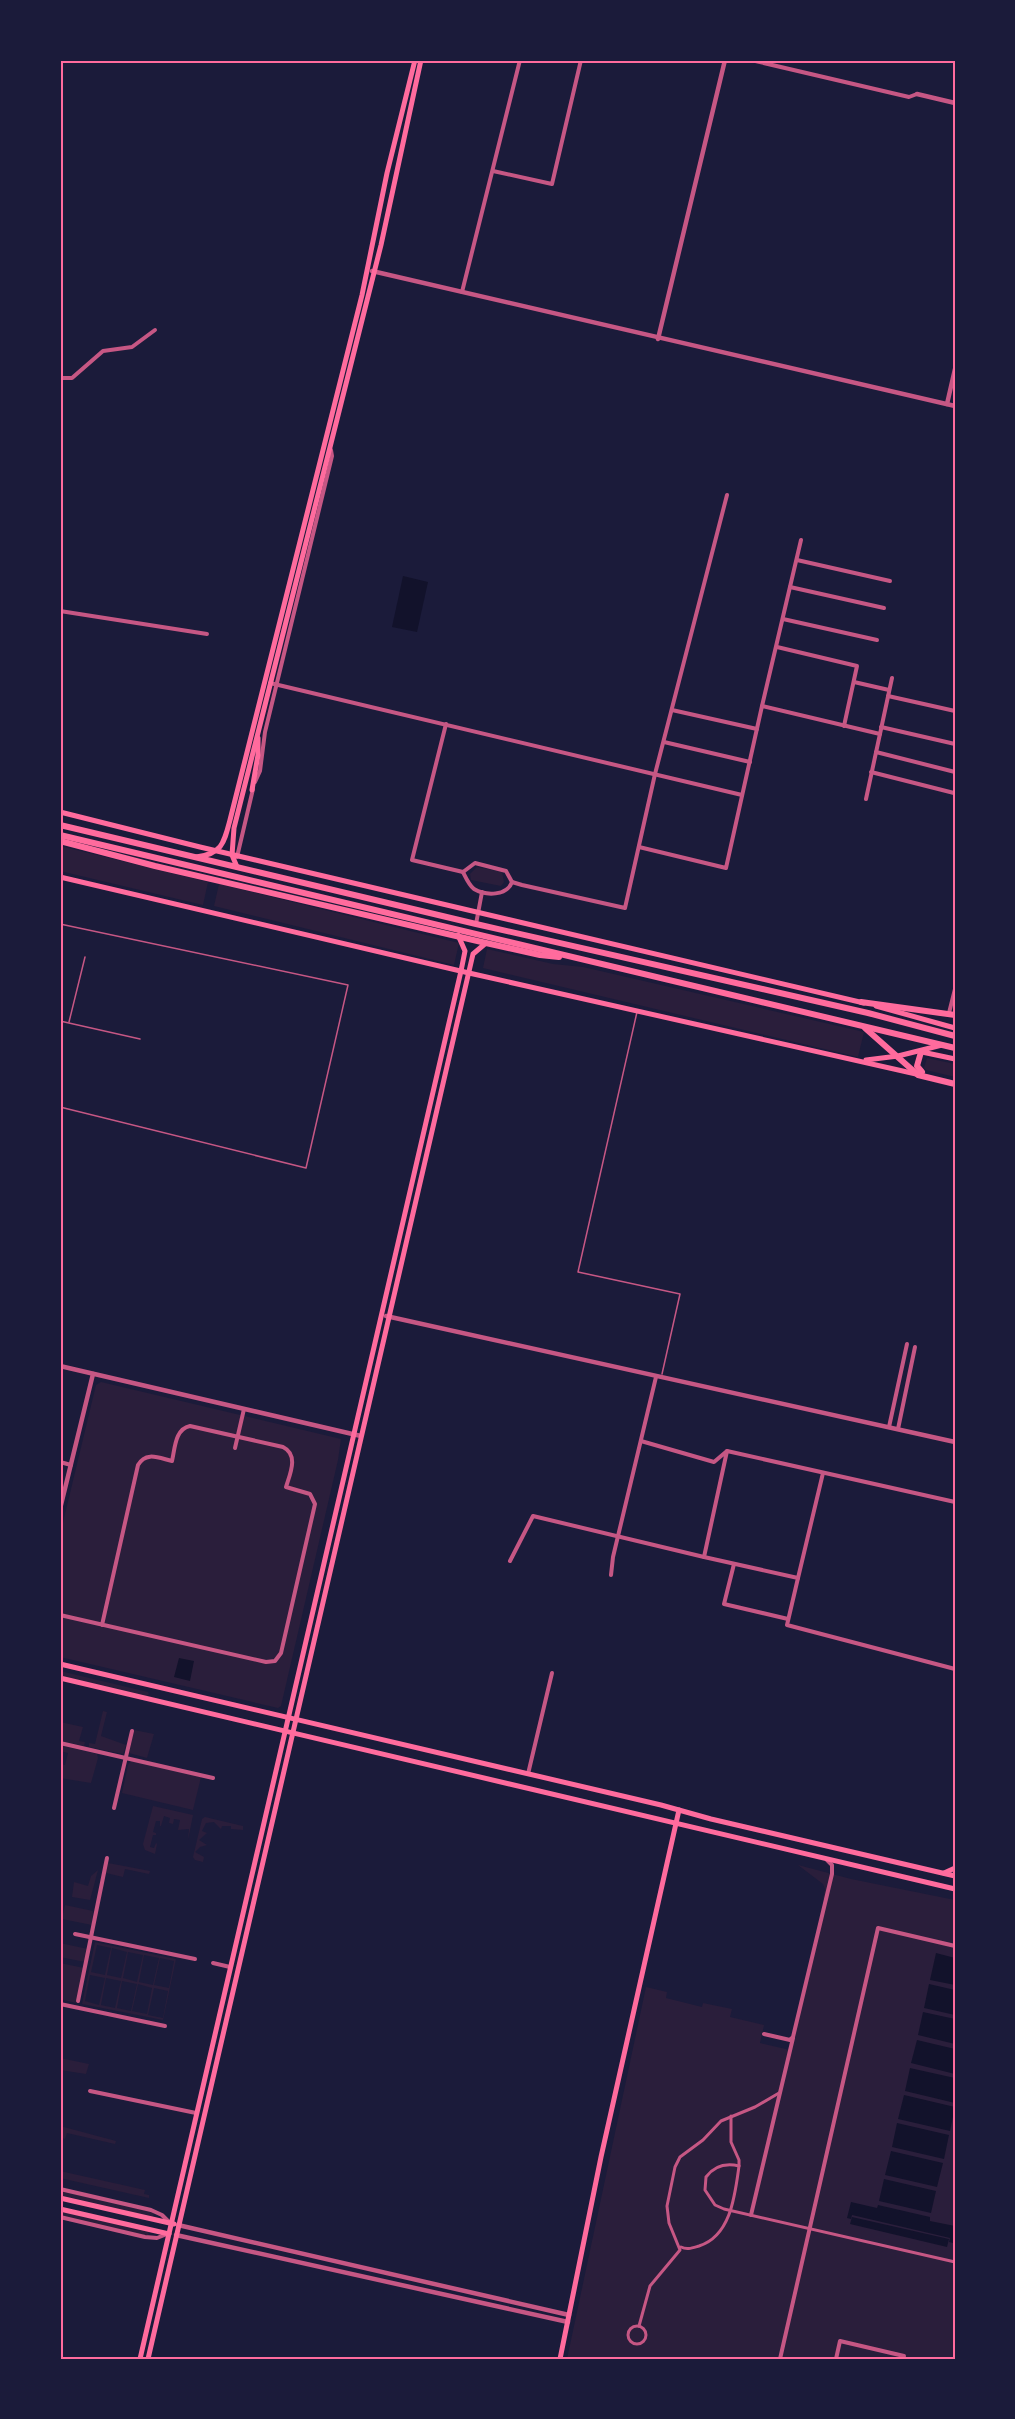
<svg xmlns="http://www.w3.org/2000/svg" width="1015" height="2419" font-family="'Zilla Slab',serif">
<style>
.green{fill:#2a1e3b;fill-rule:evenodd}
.water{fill:#12122b}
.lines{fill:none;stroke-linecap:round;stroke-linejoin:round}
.service{stroke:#c65784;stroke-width:1.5}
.pedestrian{stroke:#c65784;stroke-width:3}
.minor{stroke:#c65784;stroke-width:4}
.tertiary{stroke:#c65784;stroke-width:4.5}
.secondary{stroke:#ff6b9d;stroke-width:5}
.primary{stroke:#ff6b9d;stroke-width:5}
.trunk{stroke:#ff6b9d;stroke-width:6}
.neatline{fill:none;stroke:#ff6b9d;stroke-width:2}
</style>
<rect width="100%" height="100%" fill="#1b1b3a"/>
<g class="green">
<path d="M60 846 208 882 203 905 60 871Z"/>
<path d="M477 867 502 872 504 882 501 886 471 880 470 874Z"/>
<path d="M219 884 459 943 454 965 214 906Z"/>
<path d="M487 949 553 964 583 967 864 1032 858 1057 483 968Z"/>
<path d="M927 1058 955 1064V1077L926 1070 924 1068Z"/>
<path d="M101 1382 341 1439 338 1460 281 1706 278 1708 60 1657V1535L96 1385Z"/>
<path d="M60 1671 148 1692 149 1694 147 1696 60 1676Z"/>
<path d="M103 1711 107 1712 101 1736 126 1745 123 1754 89 1747V1743L95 1744Z"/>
<path d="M60 1722 83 1727 79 1741 85 1742 84 1746 60 1741Z"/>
<path d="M134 1730 154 1734 147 1758 129 1753Z"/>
<path d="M60 1745 97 1754 98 1758 91 1783 60 1778 61 1764 65 1765 68 1753 60 1751Z"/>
<path d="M131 1761 201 1777 193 1810 122 1793 128 1765Z"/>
<path d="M153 1806 193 1815 188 1840 189 1829 178 1830 180 1820 174 1819 173 1824 169 1823 170 1818 164 1816 161 1826H160V1821H156L153 1832 156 1833V1835H153L150 1847 154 1848 156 1843 157 1844 155 1854 145 1850 143 1844Z"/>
<path d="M205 1817 243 1826V1830L231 1829V1826H222L221 1829 214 1822 206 1823 202 1831 207 1833 199 1840 207 1845 200 1847 195 1852 204 1857 203 1862 195 1860 193 1857 202 1819Z"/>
<path d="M108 1863 150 1871 149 1874 125 1869 123 1877 106 1873Z"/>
<path d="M798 1865 851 1879 955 1900V2359H567L646 1987 667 1992 666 1998 702 2007 703 2003 732 2009 730 2017 764 2025 760 2043 790 2050 826 1900 823 1899 825 1889 823 1884Z"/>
<path d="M98 1870 90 1900 72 1897 74 1882 88 1886 91 1876Z"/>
<path d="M65 1905 93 1911 92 1925 62 1919Z"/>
<path d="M95 1942 176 1959 163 2020 82 2004ZM97 1945 111 1948 105 1975 91 1972ZM112 1948 127 1952 121 1978 107 1975ZM128 1952 143 1955 137 1982 123 1978ZM144 1955 159 1958 153 1985 139 1982ZM160 1958 174 1961 169 1988 154 1985ZM90 1975 105 1978 99 2005 85 2001ZM106 1978 121 1981 115 2008 101 2005ZM122 1981 137 1984 131 2011 117 2008ZM138 1984 152 1988 147 2014 132 2011ZM154 1988 168 1991 163 2018 148 2015Z"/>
<path d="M60 1943 88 1949 85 1962 60 1957Z"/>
<path d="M60 1963 84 1968 76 2003 60 1999Z"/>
<path d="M60 2058 89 2064 86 2074 60 2070Z"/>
<path d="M60 2126 116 2141 115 2144 67 2133 65 2139 60 2137Z"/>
<path d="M60 2171 145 2190 144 2194 149 2195V2198L60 2178Z"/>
<path d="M60 2191 154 2212 153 2217 60 2195Z"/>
<path d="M60 2211 149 2232 148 2236 60 2216Z"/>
</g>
<g class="water">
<path d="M403 576 428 582 417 632 392 627Z"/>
<path d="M179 1658 194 1661 190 1681 174 1677Z"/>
<path d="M936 1953 955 1958V1985L930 1980Z"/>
<path d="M929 1984 955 1990V2015L924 2008Z"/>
<path d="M923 2012 955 2019V2044L918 2035Z"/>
<path d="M917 2040 955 2049V2074L911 2063Z"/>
<path d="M910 2068 955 2078V2103L905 2091Z"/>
<path d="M904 2095 955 2107 950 2131 898 2119Z"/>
<path d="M897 2123 949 2135 944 2159 892 2147Z"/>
<path d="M891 2151 943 2163 937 2187 885 2175Z"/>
<path d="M884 2179 936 2191 931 2213 879 2201Z"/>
<path d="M851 2202 877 2208 878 2205 930 2217V2221L955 2226 953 2243 949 2242 950 2238 852 2215 851 2219 847 2218Z"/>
<path d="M852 2217 949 2239 947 2247 850 2224Z"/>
</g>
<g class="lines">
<g class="service">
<path d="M60 924 348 985 306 1168 60 1107"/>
<path d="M637 1012 578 1272 680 1294 662 1374"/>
<path d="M60 1021 140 1039"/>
<path d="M69 1022 85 957"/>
</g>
<g class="pedestrian">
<path d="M739 2166C726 2163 715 2165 706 2177L705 2190 715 2205 724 2209 955 2262"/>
<path d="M681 2247C687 2250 692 2248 699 2246 731 2236 735 2195 739 2166V2160L731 2142V2116"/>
<path d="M639 2326 650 2286 680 2250 669 2223 667 2206 675 2167 680 2157 703 2140 721 2121 755 2107 779 2093"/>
<circle cx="637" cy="2335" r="9"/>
</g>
<g class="minor">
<path d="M751 60 909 97 917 94"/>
<path d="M493 171 552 184 581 60"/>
<path d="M462 292 520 60"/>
<path d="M60 378H72L103 351 132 347 155 330"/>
<path d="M797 560 890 581"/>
<path d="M790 587 884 608"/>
<path d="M60 611 207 634"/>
<path d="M783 619 877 640"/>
<path d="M777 647 857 666 844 726"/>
<path d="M854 682 889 690"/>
<path d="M270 683 742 795"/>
<path d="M888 696 955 711"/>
<path d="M762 706 801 540"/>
<path d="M672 710 757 729"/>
<path d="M446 724 412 860 463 872 475 863 506 871 512 882 522 885 625 908 655 774 727 495"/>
<path d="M881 727 955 744"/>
<path d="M664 742 750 762"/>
<path d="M876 752 955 772"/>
<path d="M871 772 954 793"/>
<path d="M255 782 260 771 265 732 332 456 331 450"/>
<path d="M866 799 892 678"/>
<path d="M639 847 726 868 762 706 880 734"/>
<path d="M237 857 253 789"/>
<path d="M463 872C466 878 469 885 474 889 486 896 507 896 512 882"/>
<path d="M476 924 482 892"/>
<path d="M949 1013 955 989"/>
<path d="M889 1427 907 1344"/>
<path d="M898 1429 915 1347"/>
<path d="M641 1441 714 1462 727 1451 704 1557 798 1578 787 1625 955 1669"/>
<path d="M235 1448 244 1409"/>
<path d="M727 1451 955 1502"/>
<path d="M60 1462 71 1465"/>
<path d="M510 1561 533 1516 704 1557"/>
<path d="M734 1564 724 1604 788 1619"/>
<path d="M611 1575 613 1557 656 1377"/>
<path d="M798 1578 823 1473"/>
<path d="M60 1615 266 1662 275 1661 281 1653 315 1504 310 1494 286 1487C290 1474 299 1455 283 1447L190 1426C175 1429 175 1448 172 1461 159 1458 146 1451 138 1465L102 1625"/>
<path d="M60 1743 213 1778"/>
<path d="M528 1774 552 1673"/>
<path d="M114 1808 132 1731"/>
<path d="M75 1934 195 1959"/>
<path d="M213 1963 230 1967"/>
<path d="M78 2001 107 1858"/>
<path d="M60 2004 165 2026"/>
<path d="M764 2034 790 2040 793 2037 832 1874V1865L827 1860"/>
<path d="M90 2091 196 2113"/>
<path d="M60 2189 151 2210 162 2215 170 2223"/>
<path d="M751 2215 793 2038"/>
<path d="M60 2217 145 2237 157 2238 167 2234"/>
<path d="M780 2359 878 1928 955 1946"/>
<path d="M836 2359 840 2341 904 2356 903 2359"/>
</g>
<g class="tertiary">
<path d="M917 94 955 103"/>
<path d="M372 271 955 406"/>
<path d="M658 339 725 60"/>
<path d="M947 404 955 369"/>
<path d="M386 1316 955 1442"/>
<path d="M60 1366 361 1436"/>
<path d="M60 1509 93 1374"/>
<path d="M178 2225 569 2315"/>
<path d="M176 2235 568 2322"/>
</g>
<g class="secondary">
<path d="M252 790 258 755V738"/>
<path d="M60 812 200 847 864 1003"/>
<path d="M196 857C222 854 224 843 230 820L362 295 387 173 415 60"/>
<path d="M237 867 232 855 234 828 381 245 421 60"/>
<path d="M60 877 469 973 916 1074"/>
<path d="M876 1006 955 1028"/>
<path d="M922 1052 955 1059"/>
<path d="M866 1060 898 1056 942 1045"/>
<path d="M944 1873 955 1868"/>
<path d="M60 2198 174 2224"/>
<path d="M60 2209 169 2234"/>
<path d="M140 2359 461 971 465 951 458 935"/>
<path d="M148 2359 473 954 486 943"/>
<path d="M560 2359 601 2157 679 1810"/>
</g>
<g class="primary">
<path d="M60 1664 661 1805 711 1819 955 1876"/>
<path d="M60 1678 955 1889"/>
</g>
<g class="trunk">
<path d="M60 825 476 924 868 1013 955 1036"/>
<path d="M60 835 955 1048"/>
<path d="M60 841 155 866 486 943 540 955 559 957"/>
<path d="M861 1002 955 1015"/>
<path d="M865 1028 918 1075 955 1084"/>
<path d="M921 1052 917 1066 922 1072"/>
</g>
</g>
<rect width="1015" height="2419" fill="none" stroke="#1b1b3a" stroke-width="123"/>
<rect x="62" y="62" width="892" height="2296" class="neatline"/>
</svg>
